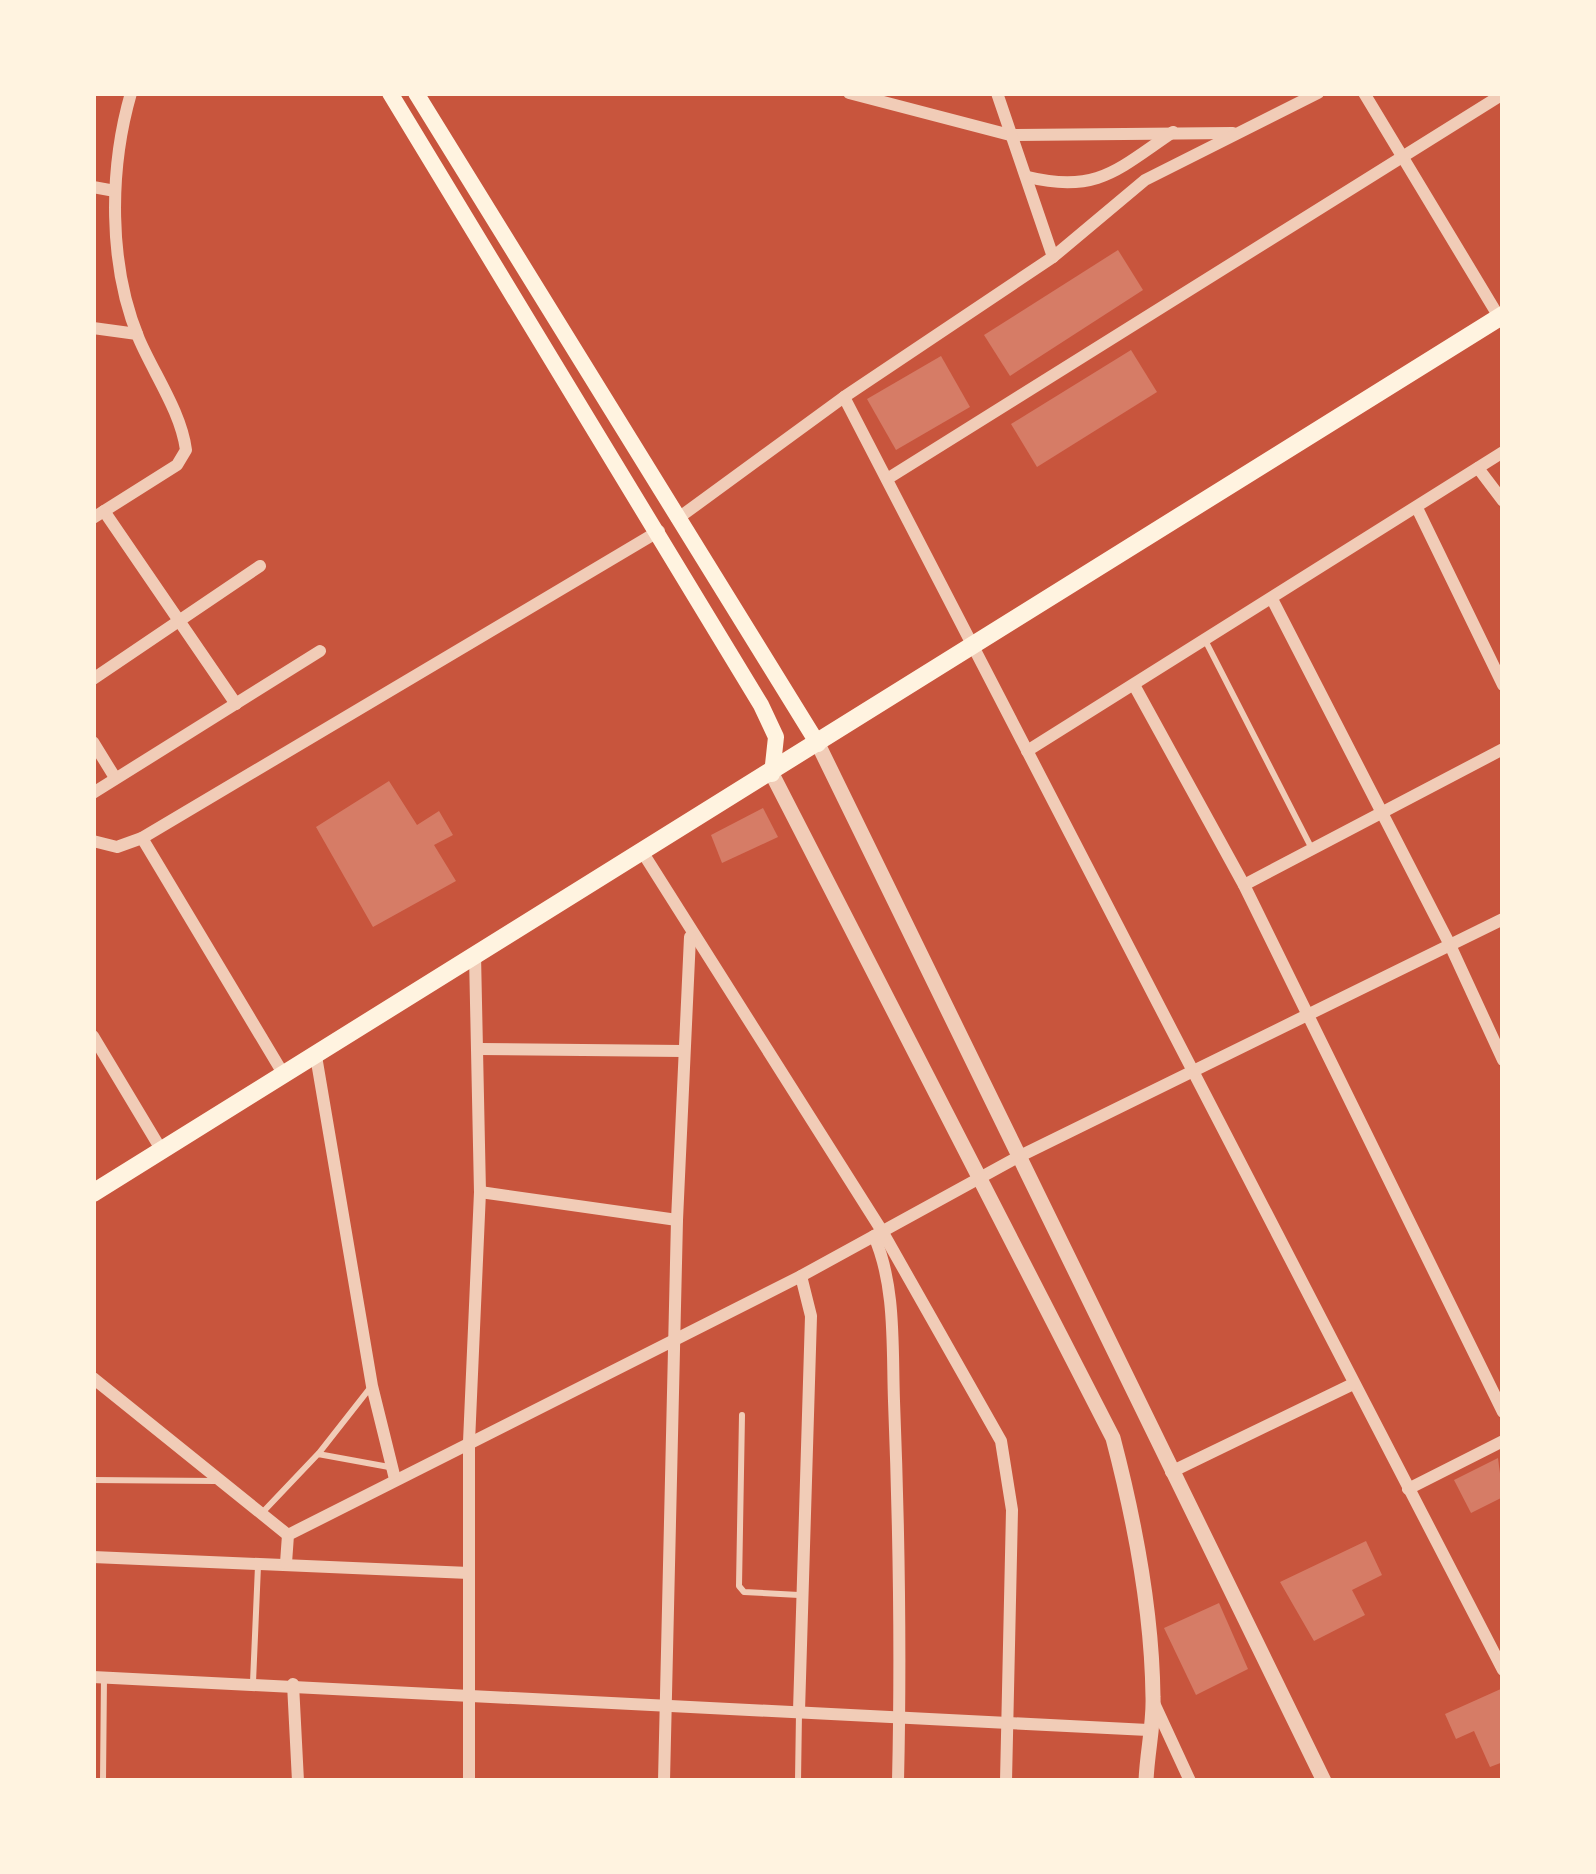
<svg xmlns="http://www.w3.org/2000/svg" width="1596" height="1874" font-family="Rubik,sans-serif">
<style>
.building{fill:#d67c66}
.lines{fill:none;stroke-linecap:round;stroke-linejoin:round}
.service{stroke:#f1ccb7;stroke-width:6}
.minor{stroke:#f1ccb7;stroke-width:12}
.tertiary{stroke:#f1ccb7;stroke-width:15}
.secondary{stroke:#fff3e0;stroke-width:16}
.primary{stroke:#fff3e0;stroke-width:18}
</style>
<rect width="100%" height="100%" fill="#c8553d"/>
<g class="building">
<path d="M1118 250 1143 290 1010 376 984 335Z"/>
<path d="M1131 350 1157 392 1037 467 1011 424Z"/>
<path d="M941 356 970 407 896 450 867 399Z"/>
<path d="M389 781 417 825 439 811 453 835 434 845 456 881 373 927 316 827Z"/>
<path d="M763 808 778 837 722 863 711 835Z"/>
<path d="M1498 1458 1503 1497 1471 1513 1454 1480Z"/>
<path d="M1366 1541 1382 1575 1352 1590 1365 1615 1314 1641 1280 1582Z"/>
<path d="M1219 1603 1248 1669 1196 1695 1164 1628Z"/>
<path d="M1503 1688V1762L1490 1767 1474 1731 1456 1739 1445 1714Z"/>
</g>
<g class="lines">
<g class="service">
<path d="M1205 640 1312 849"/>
<path d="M742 1415 739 1586 744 1592 799 1595"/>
<path d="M319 1453 370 1388"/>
<path d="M93 1480 215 1481"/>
<path d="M261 1514 318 1454 389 1467"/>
<path d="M253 1682 258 1566"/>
<path d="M103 1781 104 1677"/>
<path d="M798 1781 799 1713"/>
</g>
<g class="minor">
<path d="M849 93 1010 135 1233 133"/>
<path d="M997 93 1053 257"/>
<path d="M1364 93 1502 322"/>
<path d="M1028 177C1097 194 1118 169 1173 132"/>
<path d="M93 187 115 191"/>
<path d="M93 328 137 334"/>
<path d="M844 397 1503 1670"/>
<path d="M1478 468 1503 501"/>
<path d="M887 479 1503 94"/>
<path d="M1417 508 1503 685"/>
<path d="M104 511 236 704"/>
<path d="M93 518 177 465 186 450C181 412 154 374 139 339 108 265 109 169 131 93"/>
<path d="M677 519 844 397 1053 257 1145 180 1318 93"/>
<path d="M1272 599 1450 945 1503 1060"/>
<path d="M93 679 260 566"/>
<path d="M1134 685 1244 885 1503 1412"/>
<path d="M93 742 114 776"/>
<path d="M1027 751 1503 452"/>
<path d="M93 793 320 651"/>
<path d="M142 838 284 1075"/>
<path d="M93 841 117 847 142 838 659 531"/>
<path d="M643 853 882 1231 1001 1441 1012 1510 1006 1781"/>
<path d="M1244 885 1503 749"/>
<path d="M93 1036 162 1151"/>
<path d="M480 1049 683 1051"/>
<path d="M316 1056 372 1386 395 1479"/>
<path d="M480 1192 677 1220"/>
<path d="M874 1236C896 1286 892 1347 894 1401 899 1528 901 1654 898 1781"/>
<path d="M93 1378 288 1535"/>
<path d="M1171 1472 1351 1385"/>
<path d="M1408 1489 1503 1441"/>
<path d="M93 1557 469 1573"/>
<path d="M286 1563 288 1535 801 1276 1018 1157 1503 919"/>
<path d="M93 1677 1148 1730"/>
<path d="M293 1684 298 1781"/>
<path d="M1154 1703 1190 1781"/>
<path d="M799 1711 811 1316 801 1276"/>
<path d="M469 1781V1442L480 1192 475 955"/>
<path d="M664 1781 677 1220 690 937"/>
</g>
<g class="tertiary">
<path d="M818 744 1324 1781"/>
<path d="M772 774 1113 1438C1135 1522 1152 1610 1153 1697 1154 1724 1147 1753 1146 1781"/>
</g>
<g class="secondary">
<path d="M390 93 761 705 776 737 772 774"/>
<path d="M416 93 818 744"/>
</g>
<path class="primary" d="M93 1193 1503 315"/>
</g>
<rect width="1596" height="1874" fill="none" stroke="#fff3e0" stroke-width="192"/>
</svg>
